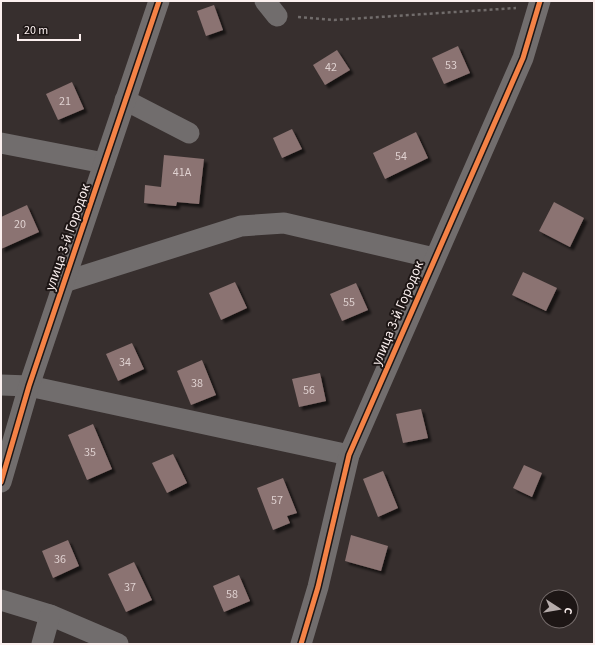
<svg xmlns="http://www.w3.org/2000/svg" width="595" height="645" font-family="'Source Sans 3',sans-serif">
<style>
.building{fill:#8b7372;filter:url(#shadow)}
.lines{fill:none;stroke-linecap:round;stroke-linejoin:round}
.path{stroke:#716c6b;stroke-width:2.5;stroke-dasharray:3 3;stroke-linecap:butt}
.minor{stroke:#716d6d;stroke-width:21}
.cycleway-casing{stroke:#1d1615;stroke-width:8}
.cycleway{stroke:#f48246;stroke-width:5}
.labels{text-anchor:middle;stroke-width:4;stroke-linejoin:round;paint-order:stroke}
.number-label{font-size:12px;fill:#dfd1d0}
.street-label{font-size:14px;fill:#fbf0ef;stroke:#1d1615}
</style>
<defs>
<filter id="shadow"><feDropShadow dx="3.5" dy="3.5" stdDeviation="1" flood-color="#0009"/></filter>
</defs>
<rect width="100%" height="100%" fill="#372f2e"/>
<g class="building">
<path d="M214 5 223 30 206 36 197 11Z"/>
<path d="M458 46 470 73 444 84 432 58Z"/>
<path d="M337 50 350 70 325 85 313 65Z"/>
<path d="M72 82 84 109 58 120 46 94Z"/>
<path d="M292 129 302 149 282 158 273 138Z"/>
<path d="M416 132 428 158 385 179 373 153Z"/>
<path d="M164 155 204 159 199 204 177 202 176 206 144 203 145 185 161 187Z"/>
<path d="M554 202 584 218 570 247 539 231Z"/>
<path d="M27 205 39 232 1 249V217Z"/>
<path d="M523 272 557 288 546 311 512 295Z"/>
<path d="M235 282 247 308 221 320 209 293Z"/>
<path d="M356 283 368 310 342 321 330 294Z"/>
<path d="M132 343 144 369 118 381 106 354Z"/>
<path d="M202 360 216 395 191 405 177 371Z"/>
<path d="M320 373 326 401 299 407 292 379Z"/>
<path d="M421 409 428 438 403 443 396 414Z"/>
<path d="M93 424 112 469 87 480 68 435Z"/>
<path d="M173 454 187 483 167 493 152 463Z"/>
<path d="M524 465 542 473 532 497 513 488Z"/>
<path d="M383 471 398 508 378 517 363 479Z"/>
<path d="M283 478 297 513 287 516 290 523 273 530 257 488Z"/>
<path d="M351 535 388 546 381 571 345 561Z"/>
<path d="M68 540 79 566 53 578 42 551Z"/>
<path d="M134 562 152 600 126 612 108 574Z"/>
<path d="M239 575 250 601 224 612 213 586Z"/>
</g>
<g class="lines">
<path class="path" d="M298 17 334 20 516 8"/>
<g class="minor">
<path d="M265 1 277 16"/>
<path d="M125 100 189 133"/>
<path d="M1 143 104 163"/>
<path d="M64 282 241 226 284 223 434 258"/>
<path d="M1 385 29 386 349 455"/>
<path d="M1 482 29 386 159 1"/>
<path d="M1 600 50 615 118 644"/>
<path d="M42 644 50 615"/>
<path d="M301 644 318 587 349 455 523 58 540 1"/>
</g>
<defs>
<g id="cycleway">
<path d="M1 482 29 386 159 1"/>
<path d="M301 644 318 587 349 455 523 58 540 1"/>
</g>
</defs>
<use href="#cycleway" class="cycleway-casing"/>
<use href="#cycleway" class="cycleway"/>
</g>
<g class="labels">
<g class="number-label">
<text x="451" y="69">53</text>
<text x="331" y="71">42</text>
<text x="65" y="105">21</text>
<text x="401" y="160">54</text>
<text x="182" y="176">41А</text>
<text x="20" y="228">20</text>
<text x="349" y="306">55</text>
<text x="125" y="366">34</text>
<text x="197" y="387">38</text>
<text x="309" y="394">56</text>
<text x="90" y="456">35</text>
<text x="277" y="504">57</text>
<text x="60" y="563">36</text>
<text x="130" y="591">37</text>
<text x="232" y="598">58</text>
</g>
<g class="street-label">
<text transform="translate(67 237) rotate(-71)" y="5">улица 3-й Городок</text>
<text transform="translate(397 313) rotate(-67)" y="5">улица 3-й Городок</text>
</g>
</g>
<rect width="595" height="645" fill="none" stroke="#fbf0ef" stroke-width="4"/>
<g transform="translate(559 609) rotate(102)"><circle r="19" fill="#1d1615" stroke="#766d6c"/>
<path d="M0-3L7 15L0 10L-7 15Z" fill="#b6acab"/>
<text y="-6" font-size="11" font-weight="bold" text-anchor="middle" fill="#fbf0ef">С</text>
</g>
<path d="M18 34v6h62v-6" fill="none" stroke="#fbf0ef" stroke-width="2"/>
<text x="24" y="34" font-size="12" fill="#fbf0ef" stroke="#1d1615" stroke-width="3" paint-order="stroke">20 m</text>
</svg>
